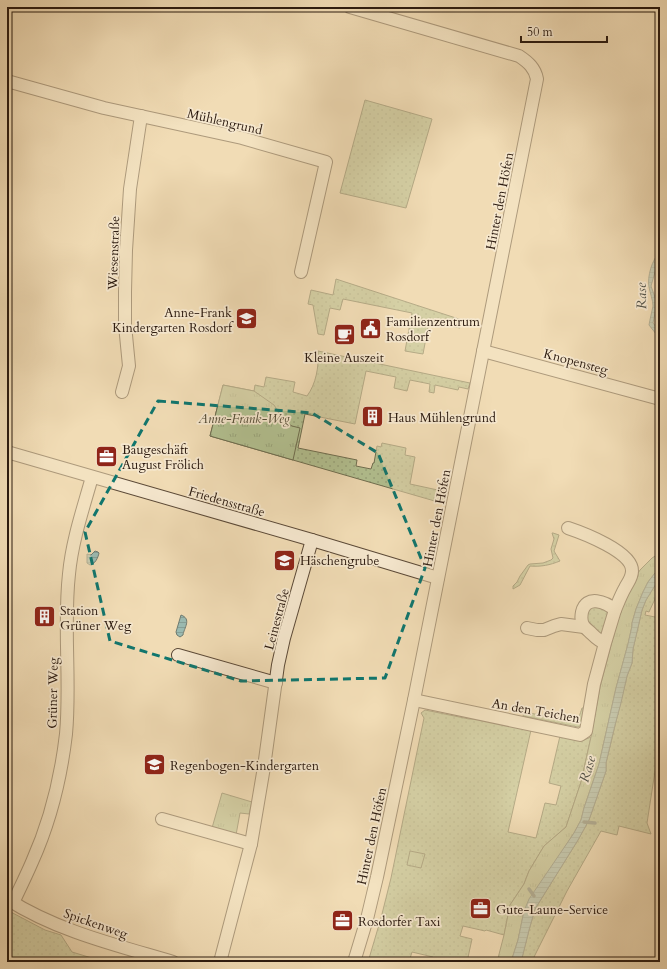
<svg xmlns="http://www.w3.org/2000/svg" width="667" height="969" font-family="Cardo,serif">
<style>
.grass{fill:url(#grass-dots);stroke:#6f6e50}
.park{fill:url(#park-tufts);stroke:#6f6e50}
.water{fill:url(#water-rules);stroke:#6e7b71}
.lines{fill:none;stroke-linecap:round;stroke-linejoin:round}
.stream{stroke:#6e7b71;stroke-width:3.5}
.minor-casing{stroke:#5c4a38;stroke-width:14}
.minor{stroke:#f6e8cf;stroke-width:12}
.marked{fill:none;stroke:#0f766e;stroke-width:3;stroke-dasharray:8 5;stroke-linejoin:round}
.labels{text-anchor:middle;stroke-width:3.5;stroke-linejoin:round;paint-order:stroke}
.street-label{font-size:13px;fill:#2b1a0f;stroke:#f6e8cf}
.poi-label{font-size:13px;fill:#2b1a0f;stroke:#f6e8cf;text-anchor:start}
.park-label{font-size:13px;font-style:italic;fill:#544c36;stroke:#f6e8cf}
.water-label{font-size:14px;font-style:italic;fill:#525248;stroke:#f6e8cf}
</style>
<defs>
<pattern id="grass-dots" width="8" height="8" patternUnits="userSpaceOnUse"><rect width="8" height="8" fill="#b3c292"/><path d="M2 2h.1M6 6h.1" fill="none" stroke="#9aa67d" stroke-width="1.8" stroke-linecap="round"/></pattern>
<pattern id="park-tufts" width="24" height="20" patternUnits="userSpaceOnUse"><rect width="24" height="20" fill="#b3c292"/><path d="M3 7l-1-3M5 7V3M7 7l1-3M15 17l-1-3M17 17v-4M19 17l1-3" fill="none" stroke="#9aa67d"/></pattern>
<pattern id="water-rules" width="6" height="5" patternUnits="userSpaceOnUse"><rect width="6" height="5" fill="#9bbbb2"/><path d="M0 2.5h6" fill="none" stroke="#86a098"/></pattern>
</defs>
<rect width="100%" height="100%" fill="#f1dcb5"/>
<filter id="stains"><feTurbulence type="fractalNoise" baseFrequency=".005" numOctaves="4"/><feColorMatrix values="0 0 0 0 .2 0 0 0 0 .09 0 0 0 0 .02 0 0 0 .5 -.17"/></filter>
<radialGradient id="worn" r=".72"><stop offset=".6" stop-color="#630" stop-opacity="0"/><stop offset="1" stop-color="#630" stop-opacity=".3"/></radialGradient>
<g class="grass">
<path d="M365 100 432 119 406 208 340 193Z"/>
<path d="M336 279 462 320 460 328 429 322 423 354 405 351 412 313 343 299 340 310 330 308 324 335 318 334 313 305 308 304 311 290 333 295Z"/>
<path d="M318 351 470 383 468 389 459 387 458 390 435 385 434 393 429 392 430 384 410 380 407 391 394 388 396 377 366 371 355 424 305 414 298 448 357 460 356 466 371 469 373 463H374L377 446 381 447 382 443 406 448 405 455 415 457 410 484 447 492 445 504 210 436 223 385 254 391 255 385 264 387 266 377 295 382 293 392 307 396C316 384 319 367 318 351Z"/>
<path d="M552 533H553L559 535 554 551 560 561C550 565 541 567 530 566L520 585 513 589V586L517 582 520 576 528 565 530 564 543 563 551 560 553 558 551 549 554 539Z"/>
<path d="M660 578V588L649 612 646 611 645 615 660 618V739L647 823 651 834 619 826 617 835 601 831 567 891 534 957 533 962H521L529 930 535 909 578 840 589 820 606 771V763L627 676 632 663 633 649 642 610 646 600 654 587Z"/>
<path d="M594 605 605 609 608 614 601 636C596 631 581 621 587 612 588 609 592 607 594 605Z"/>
<path d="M582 708H586L582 725 578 727 523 716 524 712 572 721C579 720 580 714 582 708Z"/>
<path d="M425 710 469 719H480L531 730 508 832 536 838 545 803 556 805 561 786 549 783 560 736 584 740 591 737 581 782 566 827 544 846 529 871 524 884 510 905 504 935 486 930 485 931 463 926 460 936 472 939 467 962H436L433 961V957L412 952 409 962H368L381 918 391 878 424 718 421 713Z"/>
<path d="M7 910 45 930 61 935 72 952 105 962H7Z"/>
</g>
<g class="park">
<path d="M223 385 254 391 274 405 285 422 292 426 300 428 293 460 210 436Z"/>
<path d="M660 553V569L655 573 648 582 643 592 636 609 632 623V626L628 644 616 688 599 764 584 808 581 820 574 833 561 853 524 911 518 940 511 962H497L504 935 510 905 524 884 529 871 544 846 566 827 581 782 591 737 600 687 619 615 629 588 640 570 652 558Z"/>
<path d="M222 793 252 802 249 814 240 813 236 835 212 828Z"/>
<path d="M410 851 425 854 421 868 407 865Z"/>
</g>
<g class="water">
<path d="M660 252V259L657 265 651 286 657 303 653 323 660 332V339L649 325C650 319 652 311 653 306 653 300 650 293 649 287 647 277 652 259 660 252Z"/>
<path d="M95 551 98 552 99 553C98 558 95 564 90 565L87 563V554L91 555Z"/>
<path d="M660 569V578L654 587 646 600 642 610 633 649 632 663 627 676 621 703 615 725 606 763V771L589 820 578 840 535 909 529 930 521 962H511L518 940 524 911 529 899 574 833 581 820 584 808 599 764 616 688 628 644 632 626V623L636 609 643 592 648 582 655 573Z"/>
<path d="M181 615C192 619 184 628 183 635L180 637 177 635 176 632Z"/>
</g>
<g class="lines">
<g class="stream">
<path d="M584 822 595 823"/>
<path d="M529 889 534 896"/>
</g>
<defs>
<g id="minor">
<path d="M350 7 519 56C528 62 535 68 537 79L414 700 377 877 367 919 354 962"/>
<path d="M7 81 104 108 242 138 326 162 301 272"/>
<path d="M483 351 660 399"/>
<path d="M122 392 129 366 125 325V292L126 250 128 220 130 189 141 116"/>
<path d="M7 452 312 540 438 578"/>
<path d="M568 528C583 533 633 552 632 571 632 578 628 582 625 588 621 595 618 603 615 610"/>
<path d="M527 628 537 630H544L554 626 561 624 584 627"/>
<path d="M178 655 276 683"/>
<path d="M414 700 580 735 586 731 594 684 605 643 615 610C606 602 586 594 582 612 581 617 581 621 583 625 585 628 589 631 592 634 596 638 599 641 605 643"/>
<path d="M162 819 251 844"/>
<path d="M7 899C57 931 116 945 173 962"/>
<path d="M13 903C19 890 26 876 32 862 50 822 61 777 66 734 71 681 63 627 69 574 72 541 83 509 92 477"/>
<path d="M220 962 251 844 264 767 278 665 284 638 312 540"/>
</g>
</defs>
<use href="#minor" class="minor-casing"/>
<use href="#minor" class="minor"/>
</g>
<path d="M0 0H667V969H0ZM158 401 312 413 378 453 425 568 385 678 241 681 110 641 85 532Z" fill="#f1dcb5" fill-opacity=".55" fill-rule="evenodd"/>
<path class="marked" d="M158 401 312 413 378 453 425 568 385 678 241 681 110 641 85 532Z"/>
<defs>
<symbol id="school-square" viewBox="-11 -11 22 22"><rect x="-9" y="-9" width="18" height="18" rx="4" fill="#8f2418" stroke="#f6e8cf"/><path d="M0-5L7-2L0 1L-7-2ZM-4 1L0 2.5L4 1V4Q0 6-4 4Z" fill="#fff"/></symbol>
<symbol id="civic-square" viewBox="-11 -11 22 22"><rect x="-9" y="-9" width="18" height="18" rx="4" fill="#8f2418" stroke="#f6e8cf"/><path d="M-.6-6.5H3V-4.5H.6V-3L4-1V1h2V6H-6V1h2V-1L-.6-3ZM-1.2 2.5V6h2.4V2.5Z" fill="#fff"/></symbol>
<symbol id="cafe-square" viewBox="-11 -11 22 22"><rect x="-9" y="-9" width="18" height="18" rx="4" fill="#8f2418" stroke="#f6e8cf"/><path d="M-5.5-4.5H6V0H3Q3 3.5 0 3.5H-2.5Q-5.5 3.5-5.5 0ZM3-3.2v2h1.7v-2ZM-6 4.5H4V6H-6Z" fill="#fff"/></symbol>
<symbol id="building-square" viewBox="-11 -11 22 22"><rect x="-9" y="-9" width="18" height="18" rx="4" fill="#8f2418" stroke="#f6e8cf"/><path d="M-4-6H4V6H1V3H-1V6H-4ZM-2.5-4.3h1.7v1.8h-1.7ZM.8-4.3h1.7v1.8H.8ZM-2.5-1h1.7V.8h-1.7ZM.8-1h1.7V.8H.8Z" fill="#fff"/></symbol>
<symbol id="office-square" viewBox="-11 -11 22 22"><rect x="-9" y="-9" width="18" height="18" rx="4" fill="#8f2418" stroke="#f6e8cf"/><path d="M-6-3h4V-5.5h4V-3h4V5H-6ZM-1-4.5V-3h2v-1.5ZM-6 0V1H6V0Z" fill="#fff"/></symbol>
</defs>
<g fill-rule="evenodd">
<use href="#school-square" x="234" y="306" width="25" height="25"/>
<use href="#civic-square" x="358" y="316" width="25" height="25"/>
<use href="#cafe-square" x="332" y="322" width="25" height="25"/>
<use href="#building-square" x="360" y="404" width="25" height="25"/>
<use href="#office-square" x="94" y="444" width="25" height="25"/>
<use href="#school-square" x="272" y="548" width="25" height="25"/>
<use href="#building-square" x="32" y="604" width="25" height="25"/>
<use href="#school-square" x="142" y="752" width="25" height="25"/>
<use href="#office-square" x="468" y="896" width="25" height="25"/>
<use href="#office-square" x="330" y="908" width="25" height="25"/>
</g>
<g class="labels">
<g class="street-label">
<text transform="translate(225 121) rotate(13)" y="5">Mühlengrund</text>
<text transform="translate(499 201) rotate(-79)" y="5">Hinter den Höfen</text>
<text transform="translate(113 253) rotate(-88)" y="5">Wiesenstraße</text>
<text transform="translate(576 361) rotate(15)" y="5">Knopensteg</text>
<text transform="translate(227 501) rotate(16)" y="5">Friedensstraße</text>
<text transform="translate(436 518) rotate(-79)" y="5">Hinter den Höfen</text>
<text transform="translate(276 619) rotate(-75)" y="5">Leinestraße</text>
<text transform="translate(52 693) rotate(-89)" y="5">Grüner Weg</text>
<text transform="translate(536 710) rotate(10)" y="5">An den Teichen</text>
<text transform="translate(371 836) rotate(-78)" y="5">Hinter den Höfen</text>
<text transform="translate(96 923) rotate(19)" y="5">Spickenweg</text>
</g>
<g class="poi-label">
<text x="232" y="317" text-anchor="end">Anne-Frank<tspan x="232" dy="15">Kindergarten Rosdorf</tspan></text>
<text x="386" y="326">Familienzentrum<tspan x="386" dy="15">Rosdorf</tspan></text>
<text x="344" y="362" text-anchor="middle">Kleine Auszeit</text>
<text x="388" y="422">Haus Mühlengrund</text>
<text x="122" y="454">Baugeschäft<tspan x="122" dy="15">August Frölich</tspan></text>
<text x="300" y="565">Häschengrube</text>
<text x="60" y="615">Station<tspan x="60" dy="15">Grüner Weg</tspan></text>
<text x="170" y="770">Regenbogen-Kindergarten</text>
<text x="496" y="914">Gute-Laune-Service</text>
<text x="358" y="926">Rosdorfer Taxi</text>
</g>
<g class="park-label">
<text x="244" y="423">Anne-Frank-Weg</text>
</g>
<g class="water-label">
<text transform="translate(641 296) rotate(-91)" y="5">Rase</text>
<text transform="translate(587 769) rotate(-73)" y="5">Rase</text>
</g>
</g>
<rect width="667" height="969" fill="none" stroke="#f1dcb5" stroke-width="24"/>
<rect x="8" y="8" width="651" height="953" fill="none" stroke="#2b1a0f" stroke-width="2"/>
<rect x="12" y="12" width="643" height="945" fill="none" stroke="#2b1a0f"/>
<path d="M521 36v6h86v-6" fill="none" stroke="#2b1a0f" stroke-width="2"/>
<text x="527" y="36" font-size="12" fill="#2b1a0f" stroke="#f6e8cf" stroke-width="3" paint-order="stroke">50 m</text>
<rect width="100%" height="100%" filter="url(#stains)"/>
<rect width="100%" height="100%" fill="url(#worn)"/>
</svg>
